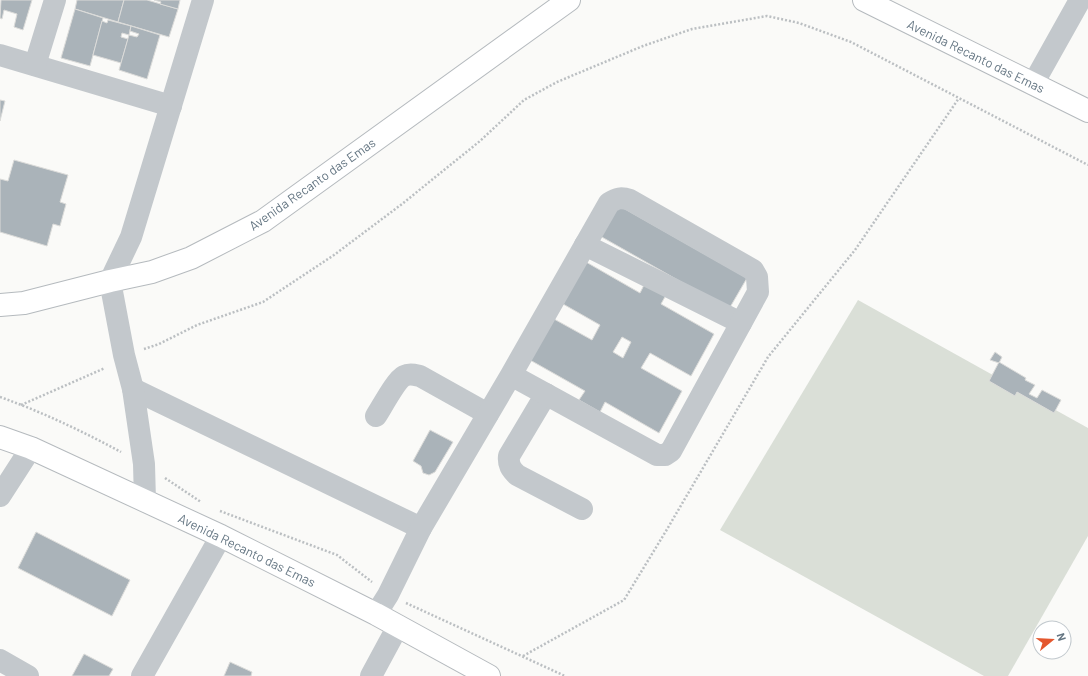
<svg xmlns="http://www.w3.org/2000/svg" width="1088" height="676" font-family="Barlow,sans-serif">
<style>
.green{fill:#dadfd7}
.building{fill:#aab3b9;stroke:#dcdcda;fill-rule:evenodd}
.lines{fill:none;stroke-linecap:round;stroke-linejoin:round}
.major-casing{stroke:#b5babe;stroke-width:24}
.path{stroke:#bbbfc2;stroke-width:2.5;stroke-dasharray:2 2;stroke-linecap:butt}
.minor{stroke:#c3c8cc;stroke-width:22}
.major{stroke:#fff;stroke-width:22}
.labels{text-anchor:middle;stroke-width:4;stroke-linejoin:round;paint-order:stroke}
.street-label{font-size:13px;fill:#657683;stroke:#fff}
</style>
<rect width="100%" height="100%" fill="#fafaf8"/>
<path class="green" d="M858 300 1088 428V536L1008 676H984L720 530Z"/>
<g class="building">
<path d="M1 0H32L23 30 14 27 17 14 4 10 2 19 0 18Z"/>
<path d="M77 0H124L118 22 75 9Z"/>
<path d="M124 0H147L178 9 169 37 118 22Z"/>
<path d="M154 0H180L178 9 160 4 161 2Z"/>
<path d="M75 9 103 18 90 66 61 58Z"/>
<path d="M108 20 131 26 129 35 122 33 121 37 128 39 121 63 93 55 102 21 107 23Z"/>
<path d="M131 26 160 35 147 79 119 70 129 35 137 37 139 34 130 31Z"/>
<path d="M0 100 5 101 0 121Z"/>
<path d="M14 160 68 175 60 202 66 204 60 226 53 224 47 246 0 232V179L8 181Z"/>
<path d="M618 205 747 278 729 309 600 236Z"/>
<path d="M586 262 640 293 645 283 666 295 661 304 714 334 691 376 650 353 641 368 682 391 659 433 605 402 600 412 579 400 585 391 530 360 554 319 592 340 600 325 563 304ZM622 337 631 342 623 358 613 352Z"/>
<path d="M995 352 1002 357 999 363 990 360Z"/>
<path d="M999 362 1026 378 1025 380 1035 385 1029 394 1037 398 1042 390 1061 400 1054 413 1017 392 1015 396 989 381Z"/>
<path d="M430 430 453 442 435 472 429 475 423 473 421 466 413 461Z"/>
<path d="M36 532 130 580 112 616 18 568Z"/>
<path d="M84 654 113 669 109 676H72Z"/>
<path d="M230 662 252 672 251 676H224Z"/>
</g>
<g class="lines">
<defs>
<g id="major">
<path d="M864 0 1088 111"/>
<path d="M0 305 24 303 110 281 152 272 191 258 263 221 569 0"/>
<path d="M0 437 31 448 221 536 376 614 489 676"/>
</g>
</defs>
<use href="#major" class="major-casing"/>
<g class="path">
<path d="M144 349 159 344 197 325 263 302 334 255 402 204 480 141 524 100 557 82 643 46 692 29 767 16 799 23 851 42 1088 165"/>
<path d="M0 397C42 412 82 431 121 452"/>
<path d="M21 405 105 368"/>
<path d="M165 478 201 502"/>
<path d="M220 511 337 555 372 582"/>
<path d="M406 603 565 676"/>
<path d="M523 656 624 600 666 531 768 357 855 250 959 98"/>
</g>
<g class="minor">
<path d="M0 55 171 106"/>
<path d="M35 65 55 0"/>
<path d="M1033 84 1080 0"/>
<path d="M585 245 741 323"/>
<path d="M133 389 421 528"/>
<path d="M546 394 509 456C508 465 511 469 517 475L582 509"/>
<path d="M376 416C382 407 396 380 404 376 410 373 415 375 420 376L488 414"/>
<path d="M0 496 31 448"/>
<path d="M145 501 144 464 133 389 124 355 110 281 131 237 203 0"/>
<path d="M376 614 388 595 421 528 511 375 609 203C617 198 621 197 630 200L753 270 757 277 758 292 671 451 665 455H657L511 375"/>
<path d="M0 660 28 676"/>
<path d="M142 676 221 536"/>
<path d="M371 676 398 626"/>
</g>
<use href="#major" class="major"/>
</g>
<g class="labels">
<g class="street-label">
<text transform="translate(976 56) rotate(26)" y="5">Avenida Recanto das Emas</text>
<text transform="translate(312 184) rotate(-35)" y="5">Avenida Recanto das Emas</text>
<text transform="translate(247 550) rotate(26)" y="5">Avenida Recanto das Emas</text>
</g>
</g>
<g transform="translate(1052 640) rotate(72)"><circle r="19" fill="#ffffff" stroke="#c1c8cd"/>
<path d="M0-3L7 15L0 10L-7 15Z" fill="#e4572e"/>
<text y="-6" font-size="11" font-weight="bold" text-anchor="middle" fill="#657683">N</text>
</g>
</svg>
